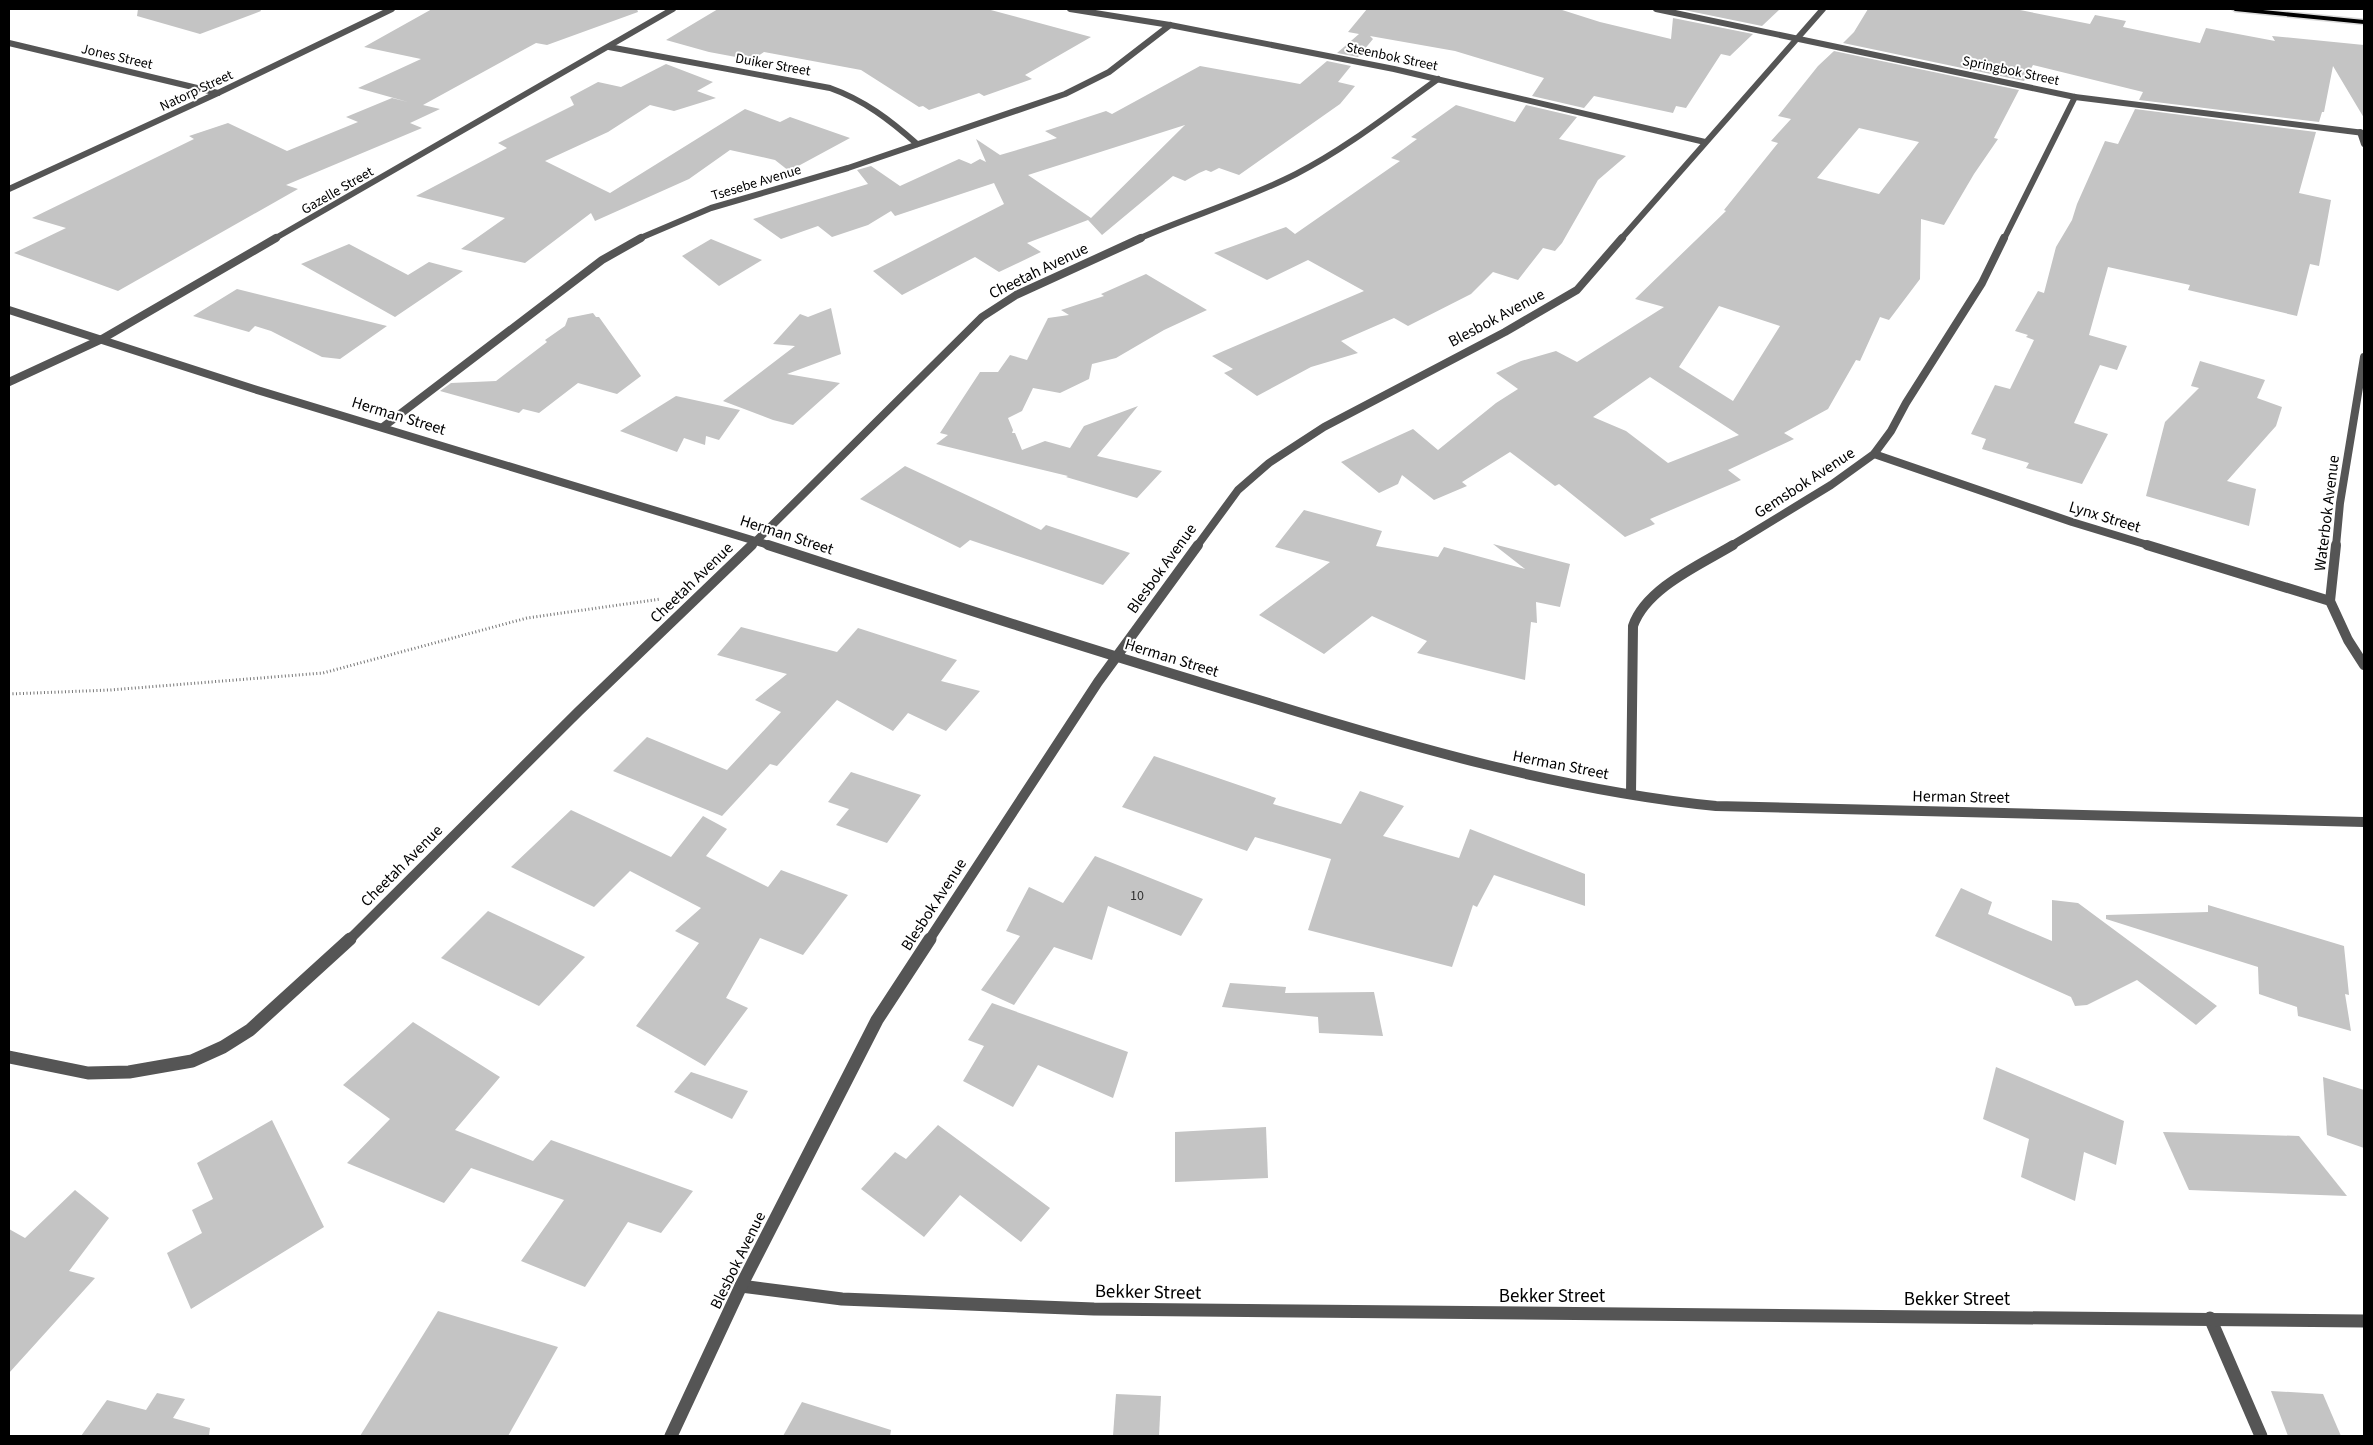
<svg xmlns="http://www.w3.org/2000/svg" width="2373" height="1445" font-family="'Source Sans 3',sans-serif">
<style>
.building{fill:#c4c4c4;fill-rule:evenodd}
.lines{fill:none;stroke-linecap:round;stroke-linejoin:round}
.primary-casing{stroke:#dbdbdb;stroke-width:3}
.path{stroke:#777;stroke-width:3;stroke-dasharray:1 2.5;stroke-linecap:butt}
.lane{stroke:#555;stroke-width:13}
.street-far3{stroke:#555;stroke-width:6}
.street-far2{stroke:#555;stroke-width:8}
.street-far1{stroke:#555;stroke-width:10}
.street{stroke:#555;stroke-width:13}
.primary{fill:#000;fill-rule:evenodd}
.labels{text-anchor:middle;stroke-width:4;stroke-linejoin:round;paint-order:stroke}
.far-street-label{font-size:14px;fill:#000;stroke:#fff}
.number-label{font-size:14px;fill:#313131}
.street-label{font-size:16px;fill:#000;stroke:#fff}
.near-street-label{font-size:19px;fill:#000;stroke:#fff}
</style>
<rect width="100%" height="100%" fill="#fff"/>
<g class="building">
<path d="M138 9H260L261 11 200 34 137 16Z"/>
<path d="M432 9H637L638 12 547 45 536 43 423 105 440 109 410 123 422 128 286 185 298 189 118 291 14 253 66 228 32 218 194 139 189 136 228 123 287 151 358 122 346 117 392 98 408 102 358 88 421 59 364 47Z"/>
<path d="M718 9H987L1091 37 1025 75 1032 79 984 96 979 93 929 110 923 106 919 107 861 70 764 52 752 60 709 52 666 40Z"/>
<path d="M1367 9H1559L1600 22 1671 39 1673 18 1753 34 1730 56 1721 54 1686 108 1676 106 1673 113 1594 96 1584 108 1532 96 1544 78 1455 51 1370 36 1373 39 1358 57 1337 53 1359 34 1348 32Z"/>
<path d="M1679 9H1780L1762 26Z"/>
<path d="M1868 9H2015L2090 24 2095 15 2126 21 2123 27 2200 43 2206 28 2275 41 2272 36 2364 45V118L2333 66 2324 112H2322L2319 122 2139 100 2143 92 2033 65 2024 81 1843 43 1854 32Z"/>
<path d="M1834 51 2019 90 1994 138 1998 139 1974 174 1944 225 1921 219 1920 279 1889 320 1880 317 1860 361 1856 360 1828 409 1784 433 1794 439 1728 470 1741 480 1650 519 1655 524 1625 537 1559 484 1555 486 1510 452 1462 482 1467 486 1434 500 1402 475 1398 484 1379 493 1341 462 1413 429 1438 450 1496 403 1518 389 1496 373 1521 361 1556 351 1577 362 1664 307 1635 299 1726 211 1724 210 1778 143 1771 141 1791 119 1778 116 1818 66ZM1859 128 1919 142 1879 194 1817 178ZM1719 306 1780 326 1733 401 1679 367ZM1650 377 1739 435 1668 463 1626 431 1593 417Z"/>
<path d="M1327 61 1351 66 1338 82 1355 86 1340 104 1239 175 1219 168 1211 172 1206 170 1199 173 1185 181 1173 176 1102 235 1088 220 1027 243 1041 252 999 272 975 257 902 295 873 271 1004 204 994 183 895 216 891 211 868 225 832 237 818 226 781 239 753 219 868 184 857 170 871 166 900 186 959 159 971 164 980 159 986 162 976 139 1000 155 1057 138 1045 131 1106 111 1112 114 1200 66 1300 84ZM1185 125 1091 218 1028 175Z"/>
<path d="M666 64 713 82 697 91 716 98 674 111 650 105 608 132 545 161 610 193 745 109 780 122 790 117 850 138 789 171 775 160 730 150 689 179 595 221 591 213 525 263 461 249 505 218 416 196 507 148 498 143 574 105 570 97 598 82 621 87Z"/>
<path d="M1456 105 1515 122 1526 105 1577 117 1559 139 1626 156 1598 180 1562 243 1555 251 1543 248 1518 280 1493 272 1471 294 1408 326 1394 318 1341 341 1358 353 1311 367 1257 396 1224 373 1233 369 1212 356 1364 291 1308 260 1267 280 1214 253 1286 227 1295 234 1400 161 1391 158 1417 139 1411 137Z"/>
<path d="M2135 109 2316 132 2299 193 2331 200 2319 266 2310 264 2297 316 2188 290 2190 285 2108 267 2089 335 2127 346 2117 370 2100 365 2074 423 2108 434 2082 484 2026 468 2029 463 1982 449 1986 439 1971 434 1995 385 2010 389 2034 340 2026 337 2028 335 2015 331 2038 291 2044 293 2056 247 2072 220 2077 204 2105 141 2118 144Z"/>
<path d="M711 239 762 260 719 286 682 256Z"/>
<path d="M349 244 408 275 429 262 463 271 395 317 301 264Z"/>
<path d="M1146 274 1207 310 1164 330 1116 358 1092 364 1089 379 1060 393 1033 388 1022 411 1008 418 1013 430 1012 433H1015L1022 450 1045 441 1070 448 1084 426 1138 406 1097 456 1162 471 1137 498 1066 477 1068 476 936 444 948 435 940 433 980 372H998L1010 355 1027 360 1048 318 1069 315 1061 310 1104 296 1101 294Z"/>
<path d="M237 289 387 326 340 359 322 357 271 331 255 326 249 332 193 316Z"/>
<path d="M831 308 841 354 787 374 840 383 793 425 773 420 723 401 795 346 773 344 800 314 808 317Z"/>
<path d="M593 313 596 317H599L641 376 617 394 578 383 539 413 523 409 519 413 440 391 451 383 496 381 547 342 545 340 565 326 568 318Z"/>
<path d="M2200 361 2265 380 2257 398 2282 407 2276 426 2227 481 2256 489 2249 526 2146 496 2165 422 2199 388 2191 386Z"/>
<path d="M676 396 740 410 719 440 706 436 705 445 684 438 677 452 620 431Z"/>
<path d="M905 466 1041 530 1046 525 1130 553 1103 585 970 540 960 548 860 499Z"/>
<path d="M1304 510 1382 531 1376 546 1438 557 1444 547 1525 569 1493 544 1570 564 1560 607 1536 602 1537 623 1531 622 1525 680 1417 653 1427 641 1372 616 1324 654 1259 615 1330 562 1275 547Z"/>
<path d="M741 627 837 652 858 628 957 660 941 681 980 691 946 731 908 713 893 731 837 700 777 766 770 764 722 816 613 771 647 737 727 770 781 712 755 700 787 674 717 655Z"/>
<path d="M1154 756 1276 798 1273 804 1341 824 1360 791 1404 806 1383 836 1459 858 1470 829 1585 874V906L1494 875 1477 907 1473 905 1452 967 1308 930 1331 859 1255 837 1247 851 1122 807Z"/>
<path d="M851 772 921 795 887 843 836 825 849 809 828 802Z"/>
<path d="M571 810 671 857 703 816 727 829 706 856 768 887 781 870 848 895 803 955 760 938 726 998 748 1008 705 1066 636 1026 699 943 675 931 701 908 630 871 594 907 511 867Z"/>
<path d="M1095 856 1203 899 1181 936 1108 906 1092 960 1054 947 1014 1005 981 990 1020 936 1006 931 1029 887 1063 903Z"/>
<path d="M1961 888 1992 902 1988 914 2052 941V900L2078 903 2217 1006 2196 1025 2137 980 2087 1005 2075 1006 2071 997 1935 936Z"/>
<path d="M2208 905 2344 946 2349 995 2345 994 2351 1031 2298 1016 2297 1007 2259 994 2258 967 2106 919V915L2208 912Z"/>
<path d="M488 911 585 957 539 1006 441 958Z"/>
<path d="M1230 983 1286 987 1285 993 1374 992 1383 1036 1319 1033 1318 1017 1222 1007Z"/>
<path d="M992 1003 1128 1052 1113 1098 1038 1065 1013 1107 963 1081 984 1046 968 1040Z"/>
<path d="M413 1022 500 1077 455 1130 533 1161 551 1140 693 1191 661 1233 628 1222 585 1287 521 1261 564 1200 471 1168 444 1203 347 1163 390 1119 343 1085Z"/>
<path d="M1996 1067 2124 1121 2116 1165 2084 1152 2075 1201 2021 1177 2029 1139 1983 1119Z"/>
<path d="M691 1072 748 1091 732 1119 674 1092Z"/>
<path d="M2323 1077 2364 1090V1148L2327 1135Z"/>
<path d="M272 1120 324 1227 191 1309 167 1253 202 1233 192 1210 213 1199 197 1163Z"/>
<path d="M938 1125 1050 1208 1021 1242 960 1195 924 1237 861 1189 895 1152 906 1159Z"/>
<path d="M1266 1127 1268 1178 1175 1182V1132Z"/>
<path d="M2163 1132 2299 1136 2347 1196 2189 1190Z"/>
<path d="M75 1190 109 1218 69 1271 95 1278 9 1373V1229L25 1238Z"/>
<path d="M438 1311 558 1347 508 1436H360Z"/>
<path d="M2271 1391 2323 1394 2341 1436H2288Z"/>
<path d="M157 1393 185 1399 173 1418 210 1428 209 1436H81L107 1400 146 1410Z"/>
<path d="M1116 1394 1161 1396 1159 1436H1113Z"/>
<path d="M802 1402 891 1430 890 1436H783Z"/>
</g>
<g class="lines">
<defs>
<path id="primary" d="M2232 9H2253L2364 20V24L2235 11Z"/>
</defs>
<use href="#primary" class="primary-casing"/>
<path class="path" d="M9 694 110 690 323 673 527 618 661 599"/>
<path class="lane" d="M2210 1318 2261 1436"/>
<g class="street-far3">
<path d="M1070 9 1170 25 1394 69 1705 142"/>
<path d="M1656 9 2075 97 2364 133"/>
<path d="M9 43 218 93"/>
<path d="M609 47 830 88C864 100 890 120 917 144"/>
<path d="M2360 132 2364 144"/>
<path d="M9 189 218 93 392 9"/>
<path d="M274 239 673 9"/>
<path d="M638 239 711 208 848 168 1065 94 1109 72 1170 25"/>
<path d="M1138 239C1190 216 1245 200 1296 174 1347 148 1392 112 1438 79"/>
<path d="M1621 239 1823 9"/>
<path d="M2004 239 2075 97"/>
</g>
<g class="street-far2">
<path d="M9 310 254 389 772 546"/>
<path d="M9 382 102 339 276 238"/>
<path d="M383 427 602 260 641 238"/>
<path d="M1874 454 2072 522 2151 546"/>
<path d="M751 546 982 317 1016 295 1141 238"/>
<path d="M1197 546 1238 490 1269 463 1324 427 1505 332 1577 290 1622 238"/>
<path d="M1731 546 1831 485 1874 454 1891 431 1906 403 1982 283 2004 238"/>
<path d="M2336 546 2340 503 2364 357"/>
</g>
<g class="street-far1">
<path d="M768 545C931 598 1094 651 1259 700 1408 746 1560 790 1716 806L2364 822"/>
<path d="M2147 545 2330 601"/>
<path d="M2336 545 2330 601 2348 640 2364 665"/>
<path d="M1631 794 1633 626C1646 588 1700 565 1733 545"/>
<path d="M349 940 579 711 752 545"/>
<path d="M929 940 1098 682 1198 545"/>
</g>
<g class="street">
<path d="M9 1057 88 1073 129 1072 192 1061 223 1047 250 1030 350 939"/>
<path d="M741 1286 842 1299 1094 1309 2364 1321"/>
<path d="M671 1436 741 1286 877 1020 930 939"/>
</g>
<use href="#primary" class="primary"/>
</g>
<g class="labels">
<g class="far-street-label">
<text transform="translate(117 56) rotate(13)" y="5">Jones Street</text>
<text transform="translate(1392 56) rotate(12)" y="5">Steenbok Street</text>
<text transform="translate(773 64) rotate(10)" y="5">Duiker Street</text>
<text transform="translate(2011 70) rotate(12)" y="5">Springbok Street</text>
<text transform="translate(196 90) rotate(-25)" y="5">Natorp Street</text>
<text transform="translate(756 182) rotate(-17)" y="5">Tsesebe Avenue</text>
<text transform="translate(337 190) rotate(-30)" y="5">Gazelle Street</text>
</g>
<g class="number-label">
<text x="1137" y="900">10</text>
</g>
<g class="street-label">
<text transform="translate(1038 270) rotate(-26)" y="6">Cheetah Avenue</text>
<text transform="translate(1496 317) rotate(-28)" y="6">Blesbok Avenue</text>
<text transform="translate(399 415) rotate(17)" y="6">Herman Street</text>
<text transform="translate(1804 482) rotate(-33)" y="6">Gemsbok Avenue</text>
<text transform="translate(2326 513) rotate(-83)" y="6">Waterbok Avenue</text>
<text transform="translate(2105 516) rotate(17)" y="6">Lynx Street</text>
<text transform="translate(787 534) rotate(18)" y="6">Herman Street</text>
<text transform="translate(1161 568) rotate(-54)" y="6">Blesbok Avenue</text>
<text transform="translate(691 582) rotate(-44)" y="6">Cheetah Avenue</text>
<text transform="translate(1172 657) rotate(17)" y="6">Herman Street</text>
<text transform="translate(1561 764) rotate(11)" y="6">Herman Street</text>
<text transform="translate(1961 796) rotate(1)" y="6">Herman Street</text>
<text transform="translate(401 865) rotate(-45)" y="6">Cheetah Avenue</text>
<text transform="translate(933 904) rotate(-57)" y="6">Blesbok Avenue</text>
<text transform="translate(737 1260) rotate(-64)" y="6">Blesbok Avenue</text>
</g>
<g class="near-street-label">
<text transform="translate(1148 1291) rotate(1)" y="7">Bekker Street</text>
<text x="1552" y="1302">Bekker Street</text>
<text x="1957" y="1305">Bekker Street</text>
</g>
</g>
<rect width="2373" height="1445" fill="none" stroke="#000000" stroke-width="20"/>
</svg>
